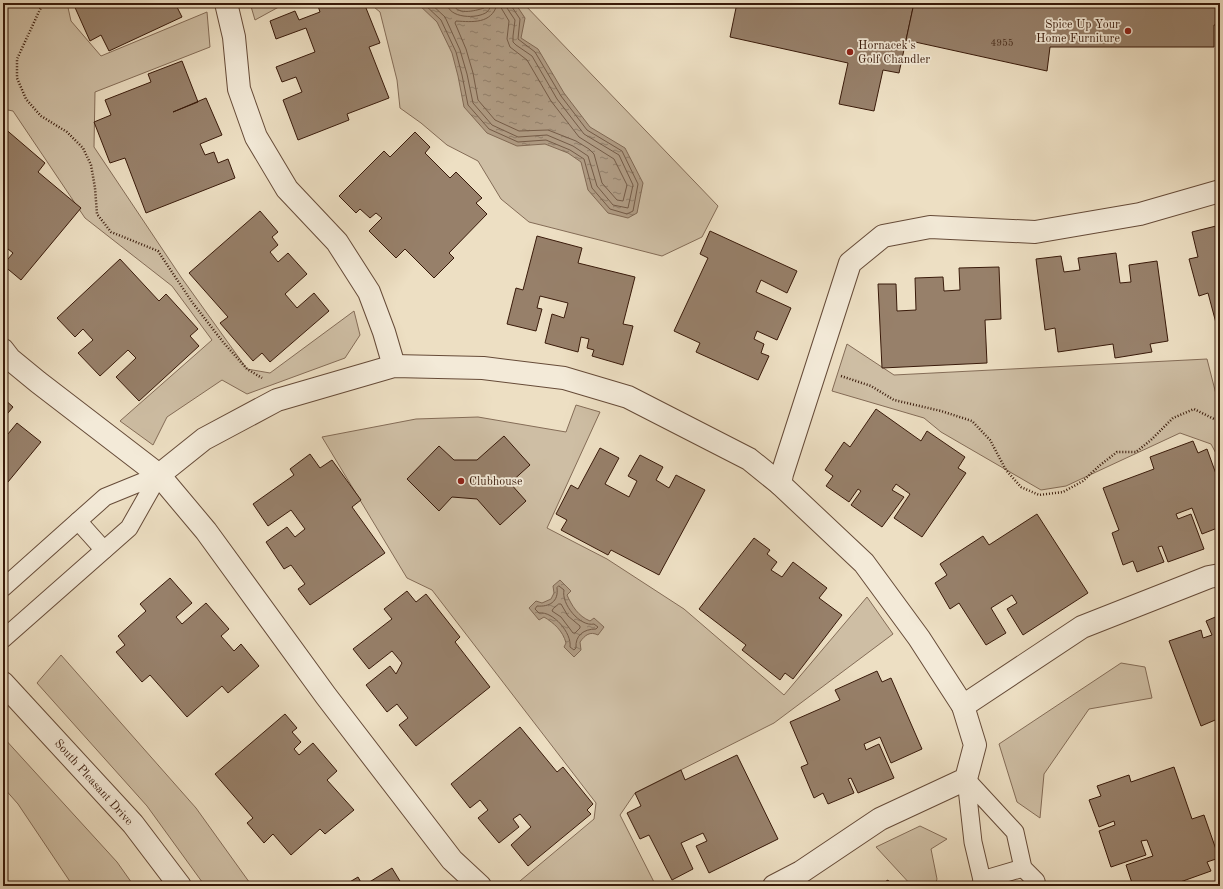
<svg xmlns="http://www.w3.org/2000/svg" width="1223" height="889" font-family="'Old Standard TT',serif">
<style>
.grass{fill:#cebea4;stroke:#846c57}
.water{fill:url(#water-ripples);stroke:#806853}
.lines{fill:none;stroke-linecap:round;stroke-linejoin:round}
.shore{stroke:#745b47;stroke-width:1}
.building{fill:#97806a;stroke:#391a0a}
.lane-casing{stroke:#664b38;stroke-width:19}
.street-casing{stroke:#664b38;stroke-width:24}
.path{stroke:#391a0a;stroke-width:2.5;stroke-dasharray:1 2;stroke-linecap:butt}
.lane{stroke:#f3ead8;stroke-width:17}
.street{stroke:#f3ead8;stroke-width:22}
.poi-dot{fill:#8f2418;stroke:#f3ead8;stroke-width:1.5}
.labels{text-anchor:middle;stroke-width:3.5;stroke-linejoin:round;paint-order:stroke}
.number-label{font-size:10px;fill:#503422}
.poi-label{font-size:12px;fill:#391a0a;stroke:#f3ead8;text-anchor:start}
.street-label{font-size:12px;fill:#391a0a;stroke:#f3ead8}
</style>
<defs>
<pattern id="water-ripples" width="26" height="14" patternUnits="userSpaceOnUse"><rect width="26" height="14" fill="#b09c84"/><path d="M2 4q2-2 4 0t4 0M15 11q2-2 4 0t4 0" fill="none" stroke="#907e6a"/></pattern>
</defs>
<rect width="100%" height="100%" fill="#eddfc3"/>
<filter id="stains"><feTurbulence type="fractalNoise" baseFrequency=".005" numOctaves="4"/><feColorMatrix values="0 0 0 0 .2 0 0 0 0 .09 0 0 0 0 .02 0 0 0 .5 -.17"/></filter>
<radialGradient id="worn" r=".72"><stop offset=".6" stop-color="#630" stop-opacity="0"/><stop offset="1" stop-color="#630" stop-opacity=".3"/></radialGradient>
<g class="grass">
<path d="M3 3H67L71 21 101 56 207 12 210 47 95 92 94 147 181 277 247 369 270 373 354 311 360 335 345 358 247 394 222 380 167 417 153 445 120 421 212 340 172 286 85 218 13 111 3 109Z"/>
<path d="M250 3H286L255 20Z"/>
<path d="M369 3H523L718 206 702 237 662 256 529 222 501 199 478 161 447 145 421 123 400 108 397 80 380 12Z"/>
<path d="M847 344 894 375 1207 359 1217 398 1220 400V461L1211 444 1180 433 1066 486 1041 490 941 432 924 418 832 391Z"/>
<path d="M576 405 600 412 547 528 607 559 684 609 784 695 867 597 893 634 774 723 635 793 620 815 656 886H514L594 819 596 803 432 590 407 578 322 437 416 419 478 417 566 432Z"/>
<path d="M61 655 196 808 252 886H205L147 806 37 683Z"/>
<path d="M1121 663 1145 667 1152 698 1089 709 1044 774 1040 818 1017 802 999 744Z"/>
<path d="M3 737 117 862 134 886H73L18 804 3 787Z"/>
<path d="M920 826 947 839 931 849 937 879 935 886H912L876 847Z"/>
</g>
<g class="water">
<path d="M417 3H455L459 7H472L490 3H515L525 18 521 38 538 49 564 93 590 127 625 148 643 183 637 213 628 218 608 213 588 190 581 162 568 153 545 144 517 146 487 133 464 107 458 76 452 53 437 22Z"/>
<path d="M560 580 571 591 567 595C572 606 578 616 590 621L594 618 604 627 598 635C590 631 585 635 580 642L581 650 574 657 564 647 566 643C563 631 554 623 544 617L539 620 529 608 536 601 542 603 551 599 554 593 553 586Z"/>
</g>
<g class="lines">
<g class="shore">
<path d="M423 3 441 20 456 52 462 75 468 105 489 129 518 142 546 140 570 150 584 159 592 188 610 209 627 214 633 211 638 184 622 151 587 130 561 96 535 52 518 39 520 19 512 7V3"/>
<path d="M430 3 445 17 460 50 467 74 473 103 492 125 518 137 547 135 573 146 588 156 597 186 613 205 628 208 633 185 619 155 584 134 557 99 532 56 516 45 513 42V36L515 20 507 8 506 3"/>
<path d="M447 3C448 19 478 19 487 12 490 9 491 6 491 3"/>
<path d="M453 3C455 16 475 11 484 8L486 3"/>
<path d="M497 5 500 6 509 21 507 39 510 47 527 60 551 101 579 137 614 159 627 185 623 201 617 200 602 183 594 154 589 149 576 141 548 130 519 131 495 120 478 100 473 73 466 49 455 23 456 21C473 22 491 24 497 5Z"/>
<path d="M559 586 564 590C561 604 580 627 594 624L598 627 596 629C584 629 575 635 576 648L574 650 570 647C572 633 553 611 539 613L535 609 537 606C549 607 559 602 557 588Z"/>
<path d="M559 604H561L568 616 580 626V628L575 633H573L561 617 552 611 553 609Z"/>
</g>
</g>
<g class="building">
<path d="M73 3H148L149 5 153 3H175L182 17 109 51 101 35 90 41Z"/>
<path d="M317 3H364L380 43 369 47 389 98 347 114 349 120 298 140 283 100 302 92 296 77 282 82 276 67 315 52 306 28 276 39 270 21 295 11 299 20 320 12Z"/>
<path d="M737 3H914L899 73 883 70 874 111 839 104 848 63 730 37Z"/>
<path d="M914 3H1220V25H1214V47H1050L1047 71 906 40Z"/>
<path d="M182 61 198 102 173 112 206 98 222 135 200 144 205 155 214 152 218 163 228 159 235 178 146 213 125 158 110 163 94 122 111 115 105 100 151 82 148 74Z"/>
<path d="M3 127 45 163 38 172 81 208 21 280 3 265 13 253 3 245Z"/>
<path d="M415 132 430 147 425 153 450 178 456 172 482 198 476 203 487 214 449 253 454 258 434 278 405 249 396 258 369 231 382 218 376 213 370 218 360 209 356 213 339 196 384 151 390 157Z"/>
<path d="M260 211 278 232 272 237 278 245 270 252 278 262 288 253 307 274 285 294 297 308 314 293 329 311 270 362 262 353 253 361 220 323 228 317 189 273Z"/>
<path d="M1220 225V338L1208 293 1199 296 1189 259 1198 257 1192 232Z"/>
<path d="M710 231 797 271 787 293 761 280 756 292 791 308 777 340 757 331 754 339 764 344 761 353 769 356 758 380 696 352 700 343 674 331 708 258 700 254Z"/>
<path d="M537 236 582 248 578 263 635 277 623 324 633 326 623 365 592 356 594 350 587 348 589 339 581 337 578 352 545 343 552 314 564 318 568 303 540 296 537 308 542 309 536 331 507 324 516 288 523 290Z"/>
<path d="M1116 253 1120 283 1131 282 1129 265 1157 261 1168 341 1150 344 1152 352 1115 358 1113 344 1058 352 1055 328 1045 330 1036 259 1061 256 1064 272 1080 270 1078 258Z"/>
<path d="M120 259 159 301 166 294 198 329 190 336 199 346 139 401 116 377 136 358 128 350 100 376 78 353 93 340 83 329 75 337 57 318Z"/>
<path d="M999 267 1001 319 985 320 987 363 882 368 878 284H896L897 311 916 310 915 278 943 277 944 291 960 290 959 268Z"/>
<path d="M3 398 13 407 3 419Z"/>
<path d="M876 409 921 441 927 431 965 457 958 468 966 473 922 537 894 518 910 494 896 484 892 490 904 497 882 527 851 505 861 491 858 489 849 502 826 486 833 476 825 470 844 442 850 447Z"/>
<path d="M17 423 41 442 3 488V440Z"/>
<path d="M504 436 530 465 510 483 526 501 500 525 477 499 452 497 439 511 407 479 439 446 454 460H477Z"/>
<path d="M1193 441 1198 453 1207 449 1220 485V527L1202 534 1192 508 1176 514 1178 519 1191 514 1204 549 1168 562 1162 546 1158 547 1164 562 1137 572 1133 561 1123 565 1112 533 1119 530 1103 488 1154 469 1150 457Z"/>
<path d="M600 448 619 458 605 484 629 497 637 481 628 476 640 455 663 467 656 480 669 488 676 475 705 490 659 575 611 550 608 555 561 530 567 520 556 514 571 485 578 489Z"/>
<path d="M310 454 320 468 332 460 361 500 352 507 385 553 310 605 298 589 305 584 291 565 284 569 266 542 287 527 295 537 305 529 291 510 268 526 253 504 294 475 290 469Z"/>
<path d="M1037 514 1088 593 1023 635 1007 609 1017 603 1012 595 991 608 1006 633 986 645 959 603 950 609 935 583 947 575 940 564 983 536 989 545Z"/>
<path d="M754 538 770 550 767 554 777 562 771 570 782 577 793 562 827 588 819 598 842 615 793 679 785 673 780 680 742 650 746 645 699 609Z"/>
<path d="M170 578 192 603 176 617 182 624 206 603 229 629 221 636 234 651 241 644 259 666 228 693 222 686 187 717 150 675 142 682 116 652 125 645 118 636 146 611 140 604Z"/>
<path d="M407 591 416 602 426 594 460 637 455 642 490 687 416 746 399 725 408 718 397 704 387 712 366 685 390 666 396 674 402 663 392 651 369 669 353 649 392 619 384 609Z"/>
<path d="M1220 615V718L1201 726 1169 641 1201 630 1203 638 1212 635 1206 621Z"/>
<path d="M877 671 882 682 891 678 922 749 891 763 880 737 864 744 866 750 879 744 894 778 858 793 851 778 848 779 854 793 828 804 823 793 814 798 801 767 808 764 790 722 840 700 835 690Z"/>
<path d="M285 714 297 728 292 732 301 742 294 749 299 755 313 743 337 771 327 780 354 810 325 834 320 829 291 855 273 834 264 843 247 823 253 818 215 774Z"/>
<path d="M520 727 557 772 563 767 593 804 587 810 591 814 528 866 511 845 531 827 520 814 513 819 519 827 499 843 478 818 488 810 480 800 470 808 451 784Z"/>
<path d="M737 755 778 839 709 873 696 846 707 841 703 833 681 843 693 869 672 880 649 835 640 839 627 813 641 806 635 793 681 770 685 780Z"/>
<path d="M1174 767 1192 819 1204 815 1219 858 1207 862 1211 871 1169 886H1133L1126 865 1153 856 1147 840 1141 841 1146 855 1111 867 1099 831 1115 825 1114 821 1099 827 1089 800 1101 796 1097 786 1129 775 1131 782Z"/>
<path d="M392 868 403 886H343L358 877 363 886Z"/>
<path d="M888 880 891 886H878Z"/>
</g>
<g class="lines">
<defs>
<g id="lane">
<path d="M78 521 104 550"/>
<path d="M3 588 105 497 159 475 129 528 3 639"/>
<path d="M982 880 1023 868"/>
<path d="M981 886 982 880 973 842 966 779 1015 832 1023 868 1036 881 1037 886"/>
</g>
<g id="street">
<path d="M226 3 234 37 239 89 256 137 287 189 337 242 369 292 384 332 394 366"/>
<path d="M3 350 10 359 38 382 159 475 206 531 326 696 452 860 480 886"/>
<path d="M159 475 204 439 277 400 394 366 483 368 564 378 628 397 749 459 780 484 864 563 919 638 963 706 975 745 966 779 880 819 801 872 774 886"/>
<path d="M780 484 782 474 850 263 883 236 930 227 1035 232 1140 214 1220 191"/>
<path d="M3 683 133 824 180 886"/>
<path d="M963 706 1082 627 1209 577 1220 575"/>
</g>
</defs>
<use href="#lane" class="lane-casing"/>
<use href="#street" class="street-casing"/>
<g class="path">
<path d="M43 3 17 59V78L26 99 41 116 67 132 83 148 91 165 95 188 97 214 111 232 158 251 192 302 223 342 247 369 262 378"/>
<path d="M841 376 871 386 894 400 941 411 972 421 990 440 1006 470 1021 487 1039 495 1063 492 1083 481 1099 466 1117 452H1136L1151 440 1173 418 1194 409 1216 420 1220 426"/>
</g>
<use href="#lane" class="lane"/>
<use href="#street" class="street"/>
</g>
<g class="poi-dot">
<circle cx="1128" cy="31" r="4"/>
<circle cx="850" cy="52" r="4"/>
<circle cx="461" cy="481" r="4"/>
</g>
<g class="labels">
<g class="number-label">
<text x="1002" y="46">4955</text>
</g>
<g class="poi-label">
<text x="1120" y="28" text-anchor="end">Spice Up Your<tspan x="1120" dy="14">Home Furniture</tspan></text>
<text x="858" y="49">Hornacek's<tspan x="858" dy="14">Golf Chandler</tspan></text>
<text x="469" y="485">Clubhouse</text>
</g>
<g class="street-label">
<text transform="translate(94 782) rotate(48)" y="4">South Pleasant Drive</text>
</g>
</g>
<rect width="1223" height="889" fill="none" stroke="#eddfc3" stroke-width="16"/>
<rect x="4" y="4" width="1215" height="881" fill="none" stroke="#391a0a" stroke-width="2"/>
<rect x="8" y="8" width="1207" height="873" fill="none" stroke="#391a0a"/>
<rect width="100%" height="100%" filter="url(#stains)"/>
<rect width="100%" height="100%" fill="url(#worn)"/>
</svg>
